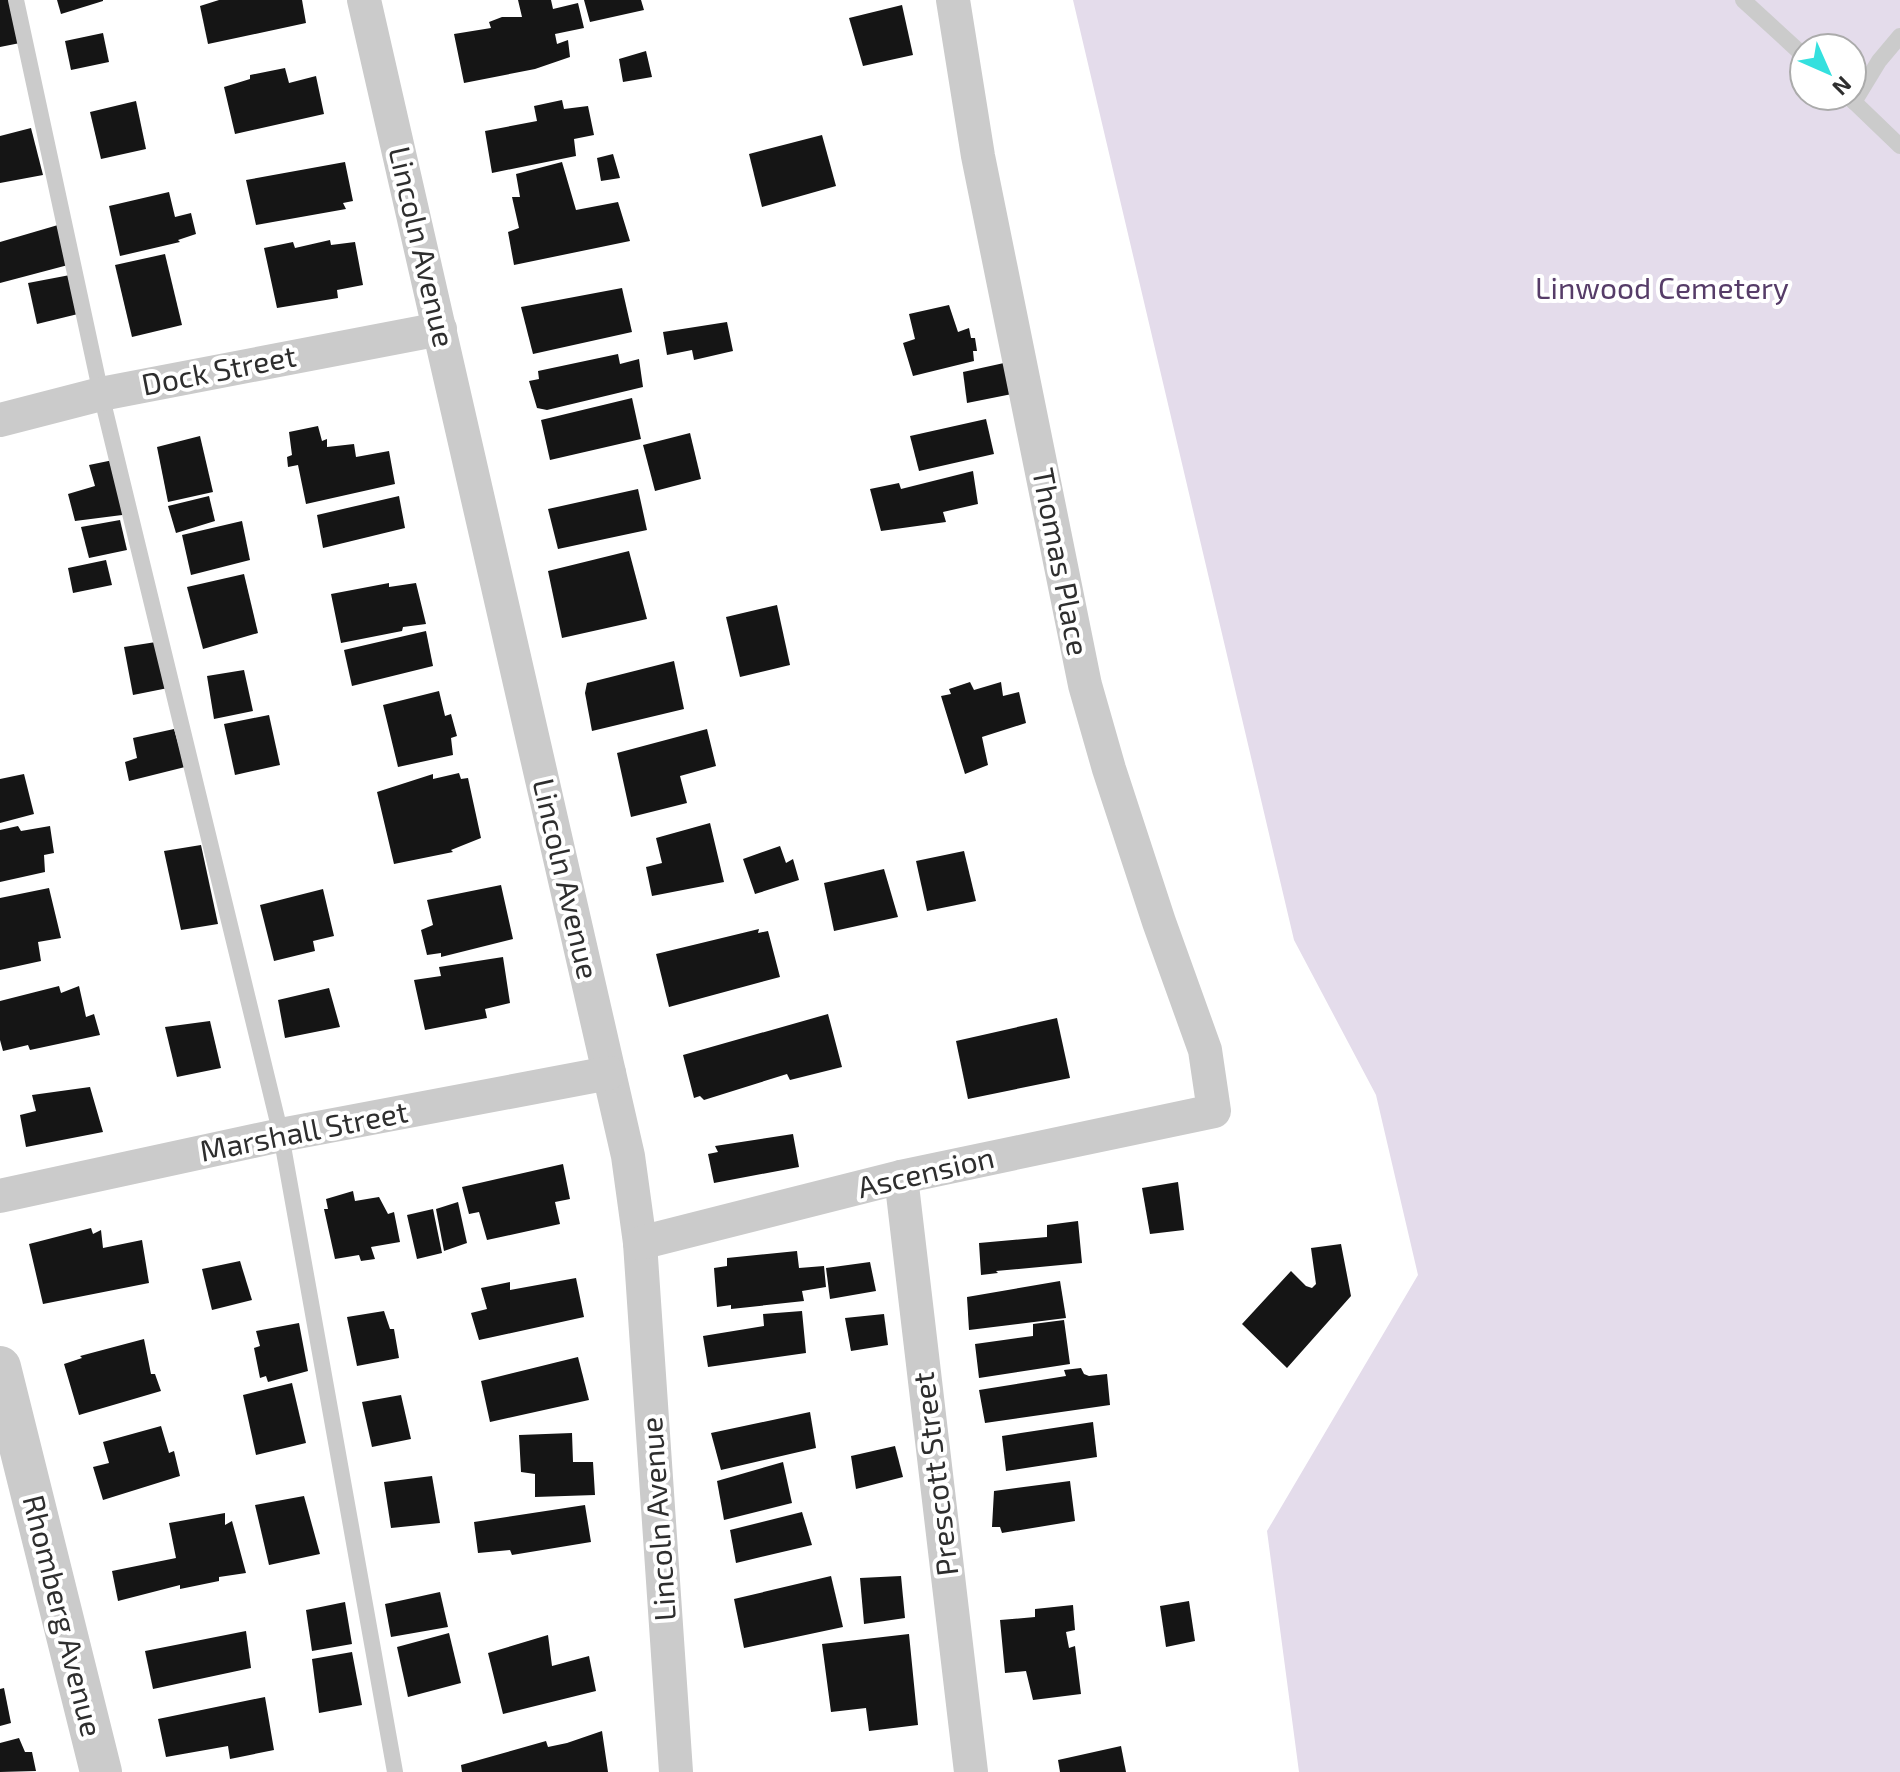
<svg xmlns="http://www.w3.org/2000/svg" width="1900" height="1772" font-family="'Exo 2',sans-serif">
<style>
.green{fill:#e4dceb;fill-rule:evenodd}
.building{fill:#151515}
.lines{fill:none;stroke-linecap:round;stroke-linejoin:round}
.service{stroke:#cbcbcb;stroke-width:16}
.minor{stroke:#cbcbcb;stroke-width:34}
.tertiary{stroke:#cbcbcb;stroke-width:42}
.labels{text-anchor:middle;stroke-width:8;stroke-linejoin:round;paint-order:stroke}
.street-label{font-size:30px;fill:#2e2e2e;stroke:#fff}
.park-label{font-size:30px;fill:#563c68;stroke:#fff}
</style>
<rect width="100%" height="100%" fill="#fff"/>
<path class="green" d="M1073 0H1900V1772H1299L1267 1531 1418 1275 1376 1095 1294 940ZM1804 48H1852V96H1804Z"/>
<g class="building">
<path d="M0 0H11L20 43 0 47Z"/>
<path d="M57 0H103V1L61 14Z"/>
<path d="M219 0H302L306 23 208 44 200 6Z"/>
<path d="M518 0H551L553 9 578 3 584 28 555 34 557 44 568 40 570 57 535 69 464 83 454 34 491 28 489 22 502 17H522Z"/>
<path d="M584 0H641L644 10 590 22Z"/>
<path d="M902 5 913 55 863 66 849 18Z"/>
<path d="M103 33 109 62 71 70 65 41Z"/>
<path d="M646 51 652 77 623 82 619 59Z"/>
<path d="M285 68 289 83 316 76 324 114 235 134 224 87 250 79V75Z"/>
<path d="M562 100 564 109 588 106 594 135 574 139 576 156 492 173 485 131 537 121 534 106Z"/>
<path d="M136 101 146 149 101 159 90 112Z"/>
<path d="M31 128 43 175 0 183V136Z"/>
<path d="M822 135 836 186 762 207 749 154Z"/>
<path d="M613 154 620 178 601 181 597 158Z"/>
<path d="M345 162 353 201 343 203 346 209 256 225 246 180Z"/>
<path d="M562 162 576 210 618 202 630 241 514 265 508 232 519 228 512 197H520L516 174Z"/>
<path d="M169 192 175 217 191 213 196 234 178 240 180 242 120 256 109 206Z"/>
<path d="M58 225 68 265 0 283V242Z"/>
<path d="M330 240 331 245 355 242 363 285 337 290 338 298 277 308 264 248 293 242 295 248Z"/>
<path d="M165 254 182 325 132 337 115 265Z"/>
<path d="M70 275 78 314 37 324 28 283Z"/>
<path d="M622 288 632 332 533 354 521 307Z"/>
<path d="M949 305 958 332 969 328 971 338H975L977 351H973L974 361 913 376 903 343 915 339 909 314Z"/>
<path d="M727 322 733 351 694 360 692 350 667 355 663 332Z"/>
<path d="M618 354 620 364 639 359 643 387 547 410 537 408 529 381 539 379 538 371Z"/>
<path d="M1004 363 1012 394 967 403 963 372Z"/>
<path d="M632 398 641 439 550 460 541 420Z"/>
<path d="M986 419 994 454 919 471 910 436Z"/>
<path d="M318 426 322 441 327 439V447L354 444 356 457 389 451 395 484 306 504 298 465 288 467 287 457 292 455 289 432Z"/>
<path d="M690 433 701 479 655 491 643 445Z"/>
<path d="M200 436 213 492 168 502 157 447Z"/>
<path d="M118 459 130 514 75 521 68 494 95 486 89 465Z"/>
<path d="M973 471 978 504 943 512 946 522 881 531 870 489 899 483 901 489Z"/>
<path d="M638 489 647 530 558 549 548 509Z"/>
<path d="M209 496 215 521 176 533 168 506Z"/>
<path d="M399 496 405 528 323 548 317 515Z"/>
<path d="M120 520 127 550 89 558 81 527Z"/>
<path d="M242 521 250 560 191 575 182 535Z"/>
<path d="M629 551 647 619 562 638 548 571Z"/>
<path d="M106 560 112 585 73 593 68 568Z"/>
<path d="M244 574 258 633 203 649 187 587Z"/>
<path d="M389 583V587L416 583 426 624 403 627 402 631 341 643 331 594Z"/>
<path d="M777 605 790 665 740 677 726 617Z"/>
<path d="M426 631 433 666 352 686 344 650Z"/>
<path d="M156 642 168 688 133 695 124 647Z"/>
<path d="M674 661 684 709 592 731 585 693 587 683Z"/>
<path d="M244 670 253 711 214 719 207 676Z"/>
<path d="M970 682 974 690 1001 682 1003 696 1019 692 1026 723 982 737 988 765 965 774 941 696 951 694 949 689Z"/>
<path d="M439 691 445 716 451 714 457 736 451 738 453 755 398 767 383 705Z"/>
<path d="M269 715 280 765 235 775 224 724Z"/>
<path d="M174 729 185 767 129 781 125 762 137 758 133 738Z"/>
<path d="M707 729 716 766 680 776 687 803 631 817 617 753Z"/>
<path d="M459 773 461 779 468 778 481 838 451 850 453 852 394 864 377 792 433 774V779Z"/>
<path d="M24 774 34 814 0 823V779Z"/>
<path d="M710 823 724 882 652 896 646 867 662 863 656 838Z"/>
<path d="M18 826 21 831 50 826 54 853 44 855 45 872 0 882V830Z"/>
<path d="M201 845 218 924 181 930 164 851Z"/>
<path d="M780 846 786 863 793 859 799 880 755 894 743 859Z"/>
<path d="M964 851 976 901 927 911 916 861Z"/>
<path d="M884 869 898 917 834 931 824 883Z"/>
<path d="M501 885 513 939 441 957V953L427 955 421 930 433 925 427 900Z"/>
<path d="M49 888 61 938 38 942 41 961 0 970V898Z"/>
<path d="M323 889 334 936 313 941 315 951 274 961 260 905Z"/>
<path d="M759 929 758 933 768 931 780 977 669 1007 656 954Z"/>
<path d="M503 957 510 1003 485 1009 487 1018 425 1030 414 980 441 976 439 967Z"/>
<path d="M59 986 61 993 79 986 86 1017 94 1014 100 1035 30 1050 28 1045 3 1051 0 1040V1001Z"/>
<path d="M329 988 340 1027 285 1038 278 1000Z"/>
<path d="M828 1014 842 1067 790 1080 787 1074 704 1100 700 1096 694 1098 683 1055Z"/>
<path d="M1057 1018 1070 1078 968 1099 956 1041Z"/>
<path d="M210 1021 221 1068 177 1077 165 1027Z"/>
<path d="M90 1087 103 1132 26 1147 20 1115 36 1111 32 1095Z"/>
<path d="M793 1134 799 1167 714 1183 708 1154 718 1152 715 1146Z"/>
<path d="M563 1164 570 1199 555 1202 560 1224 487 1240 479 1212 469 1214 462 1187Z"/>
<path d="M1178 1182 1184 1230 1150 1234 1142 1188Z"/>
<path d="M353 1191 355 1201 379 1197 388 1214 394 1212 400 1242 371 1247 375 1259 361 1261 359 1255 335 1259 324 1209H328L326 1199Z"/>
<path d="M458 1202 467 1243 444 1251 436 1209Z"/>
<path d="M433 1209 442 1253 417 1259 407 1215Z"/>
<path d="M1078 1221 1082 1263 996 1271 998 1273 981 1275 979 1243 1047 1237V1225Z"/>
<path d="M91 1228 93 1234 101 1230 103 1248 142 1240 149 1283 43 1304 29 1244Z"/>
<path d="M1341 1244 1351 1296 1287 1368 1242 1324 1291 1271 1306 1286 1312 1288 1316 1284 1311 1248Z"/>
<path d="M797 1251 799 1268 824 1266 826 1287 802 1291 804 1301 731 1309V1305L717 1307 714 1268 727 1266V1258Z"/>
<path d="M240 1261 252 1300 212 1310 202 1269Z"/>
<path d="M870 1262 876 1291 830 1299 826 1268Z"/>
<path d="M576 1278 584 1317 479 1340 471 1313 487 1309 481 1288 510 1282V1290Z"/>
<path d="M1060 1281 1066 1318 969 1330 967 1297Z"/>
<path d="M384 1311 390 1329H394L399 1358 357 1366 347 1317Z"/>
<path d="M802 1311 806 1353 708 1367 703 1336 764 1326 763 1314Z"/>
<path d="M884 1314 888 1345 851 1351 845 1318Z"/>
<path d="M1064 1320 1070 1364 979 1378 975 1344 1033 1336V1324Z"/>
<path d="M299 1323 308 1371 268 1382 266 1376 260 1378 254 1348 260 1346 256 1331Z"/>
<path d="M144 1339 151 1374H155L161 1391 79 1415 64 1364 82 1358 80 1356Z"/>
<path d="M578 1357 589 1400 490 1422 481 1381Z"/>
<path d="M1081 1368 1084 1374 1089 1376 1107 1374 1110 1405 985 1423 979 1390 1066 1376 1064 1370Z"/>
<path d="M292 1383 306 1443 256 1455 243 1395Z"/>
<path d="M401 1395 411 1439 372 1447 362 1402Z"/>
<path d="M810 1412 816 1448 721 1470 711 1433Z"/>
<path d="M1093 1422 1097 1457 1006 1471 1002 1436Z"/>
<path d="M161 1426 169 1453 174 1451 180 1476 103 1500 93 1467 109 1463 103 1442Z"/>
<path d="M572 1433 573 1462H593L595 1495 535 1497V1474L521 1472 519 1435Z"/>
<path d="M895 1446 903 1477 856 1489 851 1456Z"/>
<path d="M783 1462 792 1503 724 1520 717 1481Z"/>
<path d="M432 1476 440 1523 391 1528 384 1482Z"/>
<path d="M1070 1481 1075 1521 1002 1533 1000 1527H992L994 1491Z"/>
<path d="M304 1496 320 1554 269 1565 255 1505Z"/>
<path d="M585 1505 591 1542 512 1555 510 1550 478 1553 474 1522Z"/>
<path d="M802 1512 812 1545 736 1563 730 1530Z"/>
<path d="M225 1513V1525L232 1521 246 1573 219 1577V1581L180 1589V1585L118 1601 112 1571 176 1558 169 1523Z"/>
<path d="M831 1576 843 1627 744 1648 734 1599Z"/>
<path d="M901 1576 905 1618 864 1624 860 1578Z"/>
<path d="M440 1592 448 1627 391 1637 385 1604Z"/>
<path d="M1189 1601 1195 1641 1166 1647 1160 1606Z"/>
<path d="M345 1602 352 1644 312 1651 306 1610Z"/>
<path d="M1073 1605 1075 1630 1066 1632 1069 1648 1075 1646 1081 1694 1033 1700 1026 1671 1005 1673 1000 1620 1035 1617V1609Z"/>
<path d="M246 1631 251 1668 153 1689 145 1651Z"/>
<path d="M449 1633 461 1683 408 1697 397 1647Z"/>
<path d="M909 1634 918 1725 869 1731 866 1708 831 1712 822 1644Z"/>
<path d="M548 1635 552 1666 589 1656 596 1691 503 1714 488 1653Z"/>
<path d="M352 1652 362 1705 319 1713 312 1659Z"/>
<path d="M4 1688 11 1723 0 1726V1689Z"/>
<path d="M265 1697 274 1750 230 1759 228 1746 166 1757 158 1719Z"/>
<path d="M602 1731 608 1772H462L461 1765 546 1741 548 1747 567 1743Z"/>
<path d="M19 1738 25 1752H32L36 1771 0 1772V1743Z"/>
<path d="M1121 1746 1126 1772H1060L1058 1760Z"/>
</g>
<g class="lines">
<g class="service">
<path d="M16 0 101 394 281 1135 395 1772"/>
<path d="M1743 0 1804 56"/>
<path d="M1849 97 1900 146"/>
<path d="M1854 102 1879 61 1900 36"/>
</g>
<g class="minor">
<path d="M364 0 628 1156 640 1243 676 1772"/>
<path d="M0 420 101 394 440 329"/>
<path d="M901 1177 971 1772"/>
<path d="M0 1196 281 1135 609 1073"/>
<path d="M640 1243 901 1177 1214 1111 1205 1050 1159 922 1109 769 1085 685 978 156 953 0"/>
</g>
<path class="tertiary" d="M0 1367 101 1772"/>
</g>
<g class="labels">
<g class="street-label">
<text transform="translate(421 247) rotate(77)" y="10">Lincoln Avenue</text>
<text transform="translate(219 371) rotate(-11)" y="10">Dock Street</text>
<text transform="translate(1060 562) rotate(79)" y="10">Thomas Place</text>
<text transform="translate(565 879) rotate(77)" y="10">Lincoln Avenue</text>
<text transform="translate(304 1132) rotate(-11)" y="10">Marshall Street</text>
<text transform="translate(926 1173) rotate(-13)" y="10">Ascension</text>
<text transform="translate(936 1474) rotate(-97)" y="10">Prescott Street</text>
<text transform="translate(659 1519) rotate(-94)" y="10">Lincoln Avenue</text>
<text transform="translate(62 1616) rotate(76)" y="10">Rhomberg Avenue</text>
</g>
<g class="park-label">
<text x="1662" y="299">Linwood Cemetery</text>
</g>
</g>
<g transform="translate(1828 72) rotate(135)"><circle r="38" fill="#ffffff" stroke="#ababab" stroke-width="2"/>
<path d="M0-6L14 30L0 20L-14 30Z" fill="#34e0de"/>
<text y="-12" font-size="22" font-weight="bold" text-anchor="middle" fill="#2e2e2e">N</text>
</g>
</svg>
